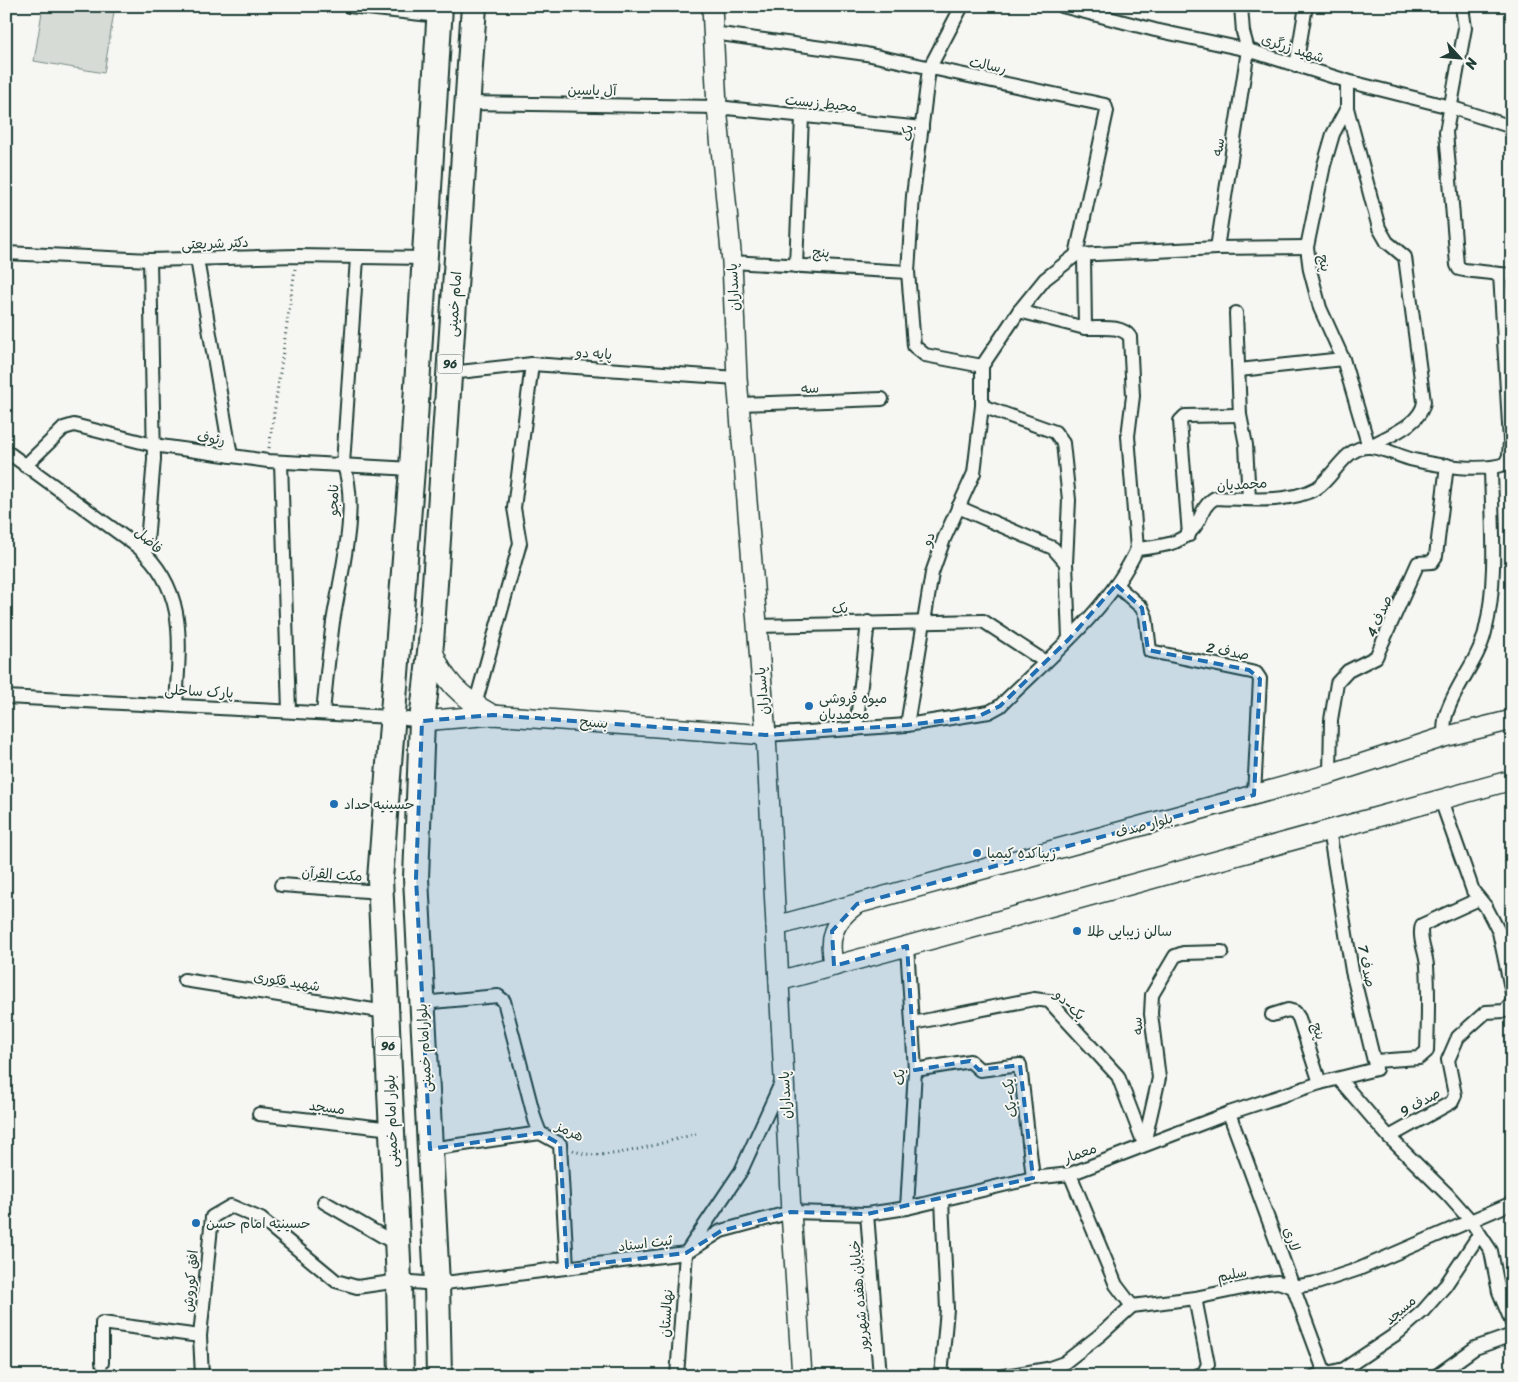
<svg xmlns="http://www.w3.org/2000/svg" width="1518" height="1382" font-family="Sriracha,'Playpen Sans Arabic',sans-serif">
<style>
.green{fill:#d6dbd6;stroke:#7a8c85}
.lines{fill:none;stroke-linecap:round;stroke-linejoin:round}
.street-casing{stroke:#1f3d34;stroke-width:16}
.secondary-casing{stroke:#1f3d34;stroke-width:22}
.highway-casing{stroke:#1f3d34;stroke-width:28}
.path{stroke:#1f3d34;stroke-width:3;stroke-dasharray:1 4;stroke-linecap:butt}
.street{stroke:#f6f6f2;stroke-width:12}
.secondary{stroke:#f6f6f2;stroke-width:19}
.highway{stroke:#f6f6f2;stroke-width:24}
.marked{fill:#1f6fb2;fill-opacity:0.2;stroke:#1f6fb2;stroke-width:4;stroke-dasharray:10 6;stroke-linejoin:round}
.poi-dot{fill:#1f6fb2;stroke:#f6f6f2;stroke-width:2}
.labels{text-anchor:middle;stroke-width:4;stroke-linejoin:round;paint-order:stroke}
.shield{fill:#f6f6f2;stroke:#60746d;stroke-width:1}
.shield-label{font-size:12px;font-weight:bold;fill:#1f3d34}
.street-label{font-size:14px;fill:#1f3d34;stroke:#f6f6f2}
.poi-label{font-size:14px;fill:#1f3d34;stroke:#f6f6f2;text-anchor:start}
</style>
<rect width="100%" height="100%" fill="#f6f6f2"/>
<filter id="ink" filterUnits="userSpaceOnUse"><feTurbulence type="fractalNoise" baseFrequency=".02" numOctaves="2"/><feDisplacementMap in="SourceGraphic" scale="10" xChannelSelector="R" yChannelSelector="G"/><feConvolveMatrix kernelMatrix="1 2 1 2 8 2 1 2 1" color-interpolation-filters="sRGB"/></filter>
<g filter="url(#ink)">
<path class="green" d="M43 6H115L104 73 34 61Z"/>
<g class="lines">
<defs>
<g id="street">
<path d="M349 6 439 16"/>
<path d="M962 6 929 69 913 196 908 272 914 346 925 355 982 366 1019 311 1045 279 1076 255 1217 248 1307 247"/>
<path d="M1062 6 1155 30 1248 50 1347 81 1450 107 1512 127"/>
<path d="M1462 6 1465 28 1446 132 1457 265 1459 269 1464 270 1500 274"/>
<path d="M713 33 866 54 1105 105 1107 111 1076 255"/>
<path d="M1296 66 1306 6"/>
<path d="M467 103 717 107 922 128"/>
<path d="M1347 108 1379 228 1387 242 1405 257 1424 402C1421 425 1387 436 1369 447L1343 359 1320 308 1310 270 1307 247 1324 165 1333 134 1347 108V81"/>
<path d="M1217 248 1248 50 1243 32 1241 6"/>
<path d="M6 253 150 260 297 256 425 258"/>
<path d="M1084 255 1085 328C1099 329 1121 324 1130 337L1133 396 1128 436 1137 549"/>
<path d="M197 259 231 456"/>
<path d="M732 262 908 272"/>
<path d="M796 266 802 116"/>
<path d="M1019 311 1085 328"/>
<path d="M1236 313 1240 415 1246 445 1249 499"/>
<path d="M1239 370 1343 359"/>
<path d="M450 373 532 364 737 378"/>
<path d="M739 404 882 399"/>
<path d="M982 406 1055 432 1063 443 1069 500 1066 563"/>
<path d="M6 451 138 547C189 591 179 646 176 705"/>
<path d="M281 462 289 711"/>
<path d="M25 466 64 428 74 425 153 445 268 461 412 469"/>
<path d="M958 507 1053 548 1066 563 1069 639"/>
<path d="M1189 535 1180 421 1185 416 1240 415"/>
<path d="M146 554 154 459 150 260"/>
<path d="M1116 585 1142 608 1146 617 1150 651 1256 673 1260 679 1254 795"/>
<path d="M757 626 983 621 1044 661"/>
<path d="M6 697 391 717 422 721"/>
<path d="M475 705 520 543 514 508 532 364"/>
<path d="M323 713C326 682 329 652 333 622 340 578 360 504 343 464L357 258"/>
<path d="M907 725 932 573 944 539 974 473 982 406V366"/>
<path d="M856 729 868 622"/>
<path d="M766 735 907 725 989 712 1000 706C1047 659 1109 610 1137 549 1163 546 1186 545 1199 520 1203 511 1206 503 1215 498 1246 499 1288 504 1317 488 1334 477 1346 445 1370 447 1385 448 1400 457 1414 460 1439 466 1481 472 1505 464L1509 456 1510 441 1500 274 1512 275"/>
<path d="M1444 737C1444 730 1444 722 1446 715 1455 685 1478 662 1485 632 1498 580 1492 523 1491 469"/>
<path d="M1330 774 1331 720 1337 683 1348 671 1376 657 1418 563 1432 562 1436 556 1447 465"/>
<path d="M1441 800 1473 891 1486 907 1499 932 1512 993"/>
<path d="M281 885 381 892"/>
<path d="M184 980 386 1012"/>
<path d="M421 1003 498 996 504 1001 535 1120 540 1133"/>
<path d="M1272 1015 1288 1010 1295 1012 1299 1018 1320 1083"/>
<path d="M913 1023 1034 999 1049 1001 1118 1076 1144 1144"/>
<path d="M1375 1061 1419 1058 1427 1051C1428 1023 1429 995 1427 966 1426 952 1418 938 1422 925L1479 899"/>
<path d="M915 1070 970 1061 980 1070 1020 1065 1033 1178"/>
<path d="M1339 1079 1389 1137 1448 1195 1471 1221 1491 1251 1499 1292 1512 1323"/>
<path d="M1229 1113 1326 1376"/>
<path d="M259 1114 392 1129"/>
<path d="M1389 1137 1452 1102 1455 1095 1448 1060 1458 1037 1486 1012 1505 1011 1512 1003"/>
<path d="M1144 1144 1159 1078 1151 1014 1152 995 1175 956 1183 953 1222 952"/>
<path d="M430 1149 540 1133 560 1144 567 1267"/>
<path d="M1070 1174 1116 1285 1132 1306 1195 1298 1267 1283 1278 1282 1293 1287 1317 1283 1359 1269 1512 1203"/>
<path d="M324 1202 396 1244"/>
<path d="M907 1208 915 1070 907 946"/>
<path d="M867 1214 880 1376"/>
<path d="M1195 1298 1208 1364 1204 1373 1196 1376"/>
<path d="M102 1363V1323L200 1336"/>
<path d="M202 1376 200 1336 212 1217 231 1206 261 1219 336 1281 357 1287 399 1281 437 1284 686 1253 741 1171 782 1081"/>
<path d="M677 1376 686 1253 721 1231 791 1212 867 1214 907 1208 1033 1178 1070 1174 1229 1113 1320 1083 1376 1069 1352 971 1329 830"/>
<path d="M941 1376 947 1309 942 1200"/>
<path d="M1004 1376 1047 1369 1064 1363 1100 1335 1132 1306"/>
<path d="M1315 1376 1344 1369 1399 1332 1423 1311 1445 1286 1479 1235"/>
<path d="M1436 1376 1475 1348 1512 1335"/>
</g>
<g id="secondary">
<path d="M712 6 717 107 732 262 737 378 766 735 791 1212 802 1376"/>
<path d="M431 645C442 681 461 697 493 715"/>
<path d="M422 721 493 715 766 735"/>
<path d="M776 926 1330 774 1444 737 1512 720"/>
<path d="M834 966C827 941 832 922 854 906"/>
<path d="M779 981 1512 780"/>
</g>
<g id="highway">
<path d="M401 1376 399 1281 380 879 412 469 440 6"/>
<path d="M439 1376 437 1284 416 878 422 721 431 643 474 6"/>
</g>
</defs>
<use href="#street" class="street-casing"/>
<use href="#secondary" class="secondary-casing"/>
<use href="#highway" class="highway-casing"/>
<g class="path">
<path d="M269 448 295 269"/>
<path d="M573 1150C603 1165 664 1141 696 1134"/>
</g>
<use href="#street" class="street"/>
<use href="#secondary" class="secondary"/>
<use href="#highway" class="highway"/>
</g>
</g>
<path class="marked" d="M1116 585 1142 608 1148 650 1249 670 1260 679 1254 795 857 904 832 931 834 966 907 946 915 1070 970 1061 979 1070 1020 1065 1033 1178 867 1214 791 1212 721 1231 686 1253 567 1267 560 1144 540 1133 430 1149 416 878 422 721 493 715 766 735 907 725 979 716 1000 706 1069 639Z"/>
<g class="poi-dot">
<circle cx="809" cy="706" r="5"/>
<circle cx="334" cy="804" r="5"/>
<circle cx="977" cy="853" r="5"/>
<circle cx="1077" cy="931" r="5"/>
<circle cx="196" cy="1223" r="5"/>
</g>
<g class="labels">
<g class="shield">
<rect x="437.5" y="354.5" width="25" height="19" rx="4"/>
<rect x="375.5" y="1036.5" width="25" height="19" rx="4"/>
</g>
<g class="shield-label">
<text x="450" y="368">96</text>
<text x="388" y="1050">96</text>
</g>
<g class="street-label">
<text transform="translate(1293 48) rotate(18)" y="5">شهید زرگری</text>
<text transform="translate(988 65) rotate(11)" y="5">رسالت</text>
<text transform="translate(592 90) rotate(1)" y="5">آل یاسین</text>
<text transform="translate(821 103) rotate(6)" y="5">محیط زیست</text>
<text transform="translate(907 133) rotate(-83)" y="5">یک</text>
<text transform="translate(1218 147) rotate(-81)" y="5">سه</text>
<text transform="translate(215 243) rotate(-2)" y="5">دکتر شریعتی</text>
<text transform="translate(821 252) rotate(3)" y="5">پنج</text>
<text transform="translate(1325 263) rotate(80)" y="5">پنج</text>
<text transform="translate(733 287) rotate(-93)" y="5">پاسداران</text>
<text transform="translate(454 304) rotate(-86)" y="5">امام خمینی</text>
<text transform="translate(594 353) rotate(4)" y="5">پایه دو</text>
<text transform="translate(810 388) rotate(-3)" y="5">سه</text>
<text transform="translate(211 438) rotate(8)" y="5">رئوف</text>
<text transform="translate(1242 484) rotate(-3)" y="5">محمدیان</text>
<text transform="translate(333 500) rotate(-89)" y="5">نامجو</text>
<text transform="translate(928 539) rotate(-70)" y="5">دو</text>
<text transform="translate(149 540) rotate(42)" y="5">فاضل</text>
<text transform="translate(840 608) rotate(-2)" y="5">یک</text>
<text transform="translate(1379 616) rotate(-66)" y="5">صدف 4</text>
<text transform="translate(1228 651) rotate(11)" y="5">صدف 2</text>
<text transform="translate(199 691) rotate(3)" y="5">پارک ساحلی</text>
<text transform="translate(762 691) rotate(-95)" y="5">پاسداران</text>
<text transform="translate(594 722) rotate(4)" y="5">بسیح</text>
<text transform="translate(1144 825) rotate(-15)" y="5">بلوار صدف</text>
<text transform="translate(332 874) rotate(4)" y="5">مکت القرآن</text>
<text transform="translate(1367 966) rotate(79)" y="5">صدف 7</text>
<text transform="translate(287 981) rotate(9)" y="5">شهید فکوری</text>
<text transform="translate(1070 1005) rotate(44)" y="5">یک-دو</text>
<text transform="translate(1137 1026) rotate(-96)" y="5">سه</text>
<text transform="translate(1319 1031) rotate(73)" y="5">پنج</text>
<text transform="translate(424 1048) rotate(-93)" y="5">بلوارامام خمینی</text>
<text transform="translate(899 1077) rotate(-88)" y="5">یک</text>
<text transform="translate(785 1095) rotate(-93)" y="5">پاسداران</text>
<text transform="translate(1010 1098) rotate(-97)" y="5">یک-یک</text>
<text transform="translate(1420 1102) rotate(-29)" y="5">صدف 9</text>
<text transform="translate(327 1107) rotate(7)" y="5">مسجد</text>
<text transform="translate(391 1121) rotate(-92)" y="5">بلوار امام خمینی</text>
<text transform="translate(570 1131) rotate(26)" y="5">هرمز</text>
<text transform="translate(1080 1153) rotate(-20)" y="5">معمار</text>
<text transform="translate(1292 1239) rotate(70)" y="5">لاری</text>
<text transform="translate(645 1243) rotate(-7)" y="5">ثبت اسناد</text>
<text transform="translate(1232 1274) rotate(-11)" y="5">سلیم</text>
<text transform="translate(190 1281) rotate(-85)" y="5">افق کوروش</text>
<text transform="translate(859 1296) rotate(-95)" y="5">خیابان هفده شهریور</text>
<text transform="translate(1400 1310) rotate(-41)" y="5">مسجد</text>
<text transform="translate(666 1313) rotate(-86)" y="5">نهالستان</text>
</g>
<g class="poi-label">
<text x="819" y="703">میوه فروشی<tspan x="819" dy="16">محمدیان</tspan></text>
<text x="344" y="809">حسینیه حداد</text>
<text x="987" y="858">زیباکده کیمیا</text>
<text x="1087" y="936">سالن زیبایی طلا</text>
<text x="206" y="1228">حسینیه امام حسن</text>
</g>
</g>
<rect width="1518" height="1382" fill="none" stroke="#f6f6f2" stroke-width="25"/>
<rect x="12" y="12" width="1493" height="1357" fill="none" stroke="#1f3d34" stroke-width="2" filter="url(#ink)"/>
<g transform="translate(1460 58) rotate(116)" stroke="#f6f6f2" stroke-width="4" paint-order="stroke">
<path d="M0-4L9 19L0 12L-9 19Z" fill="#1f3d34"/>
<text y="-8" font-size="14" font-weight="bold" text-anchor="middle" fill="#1f3d34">N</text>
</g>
</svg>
